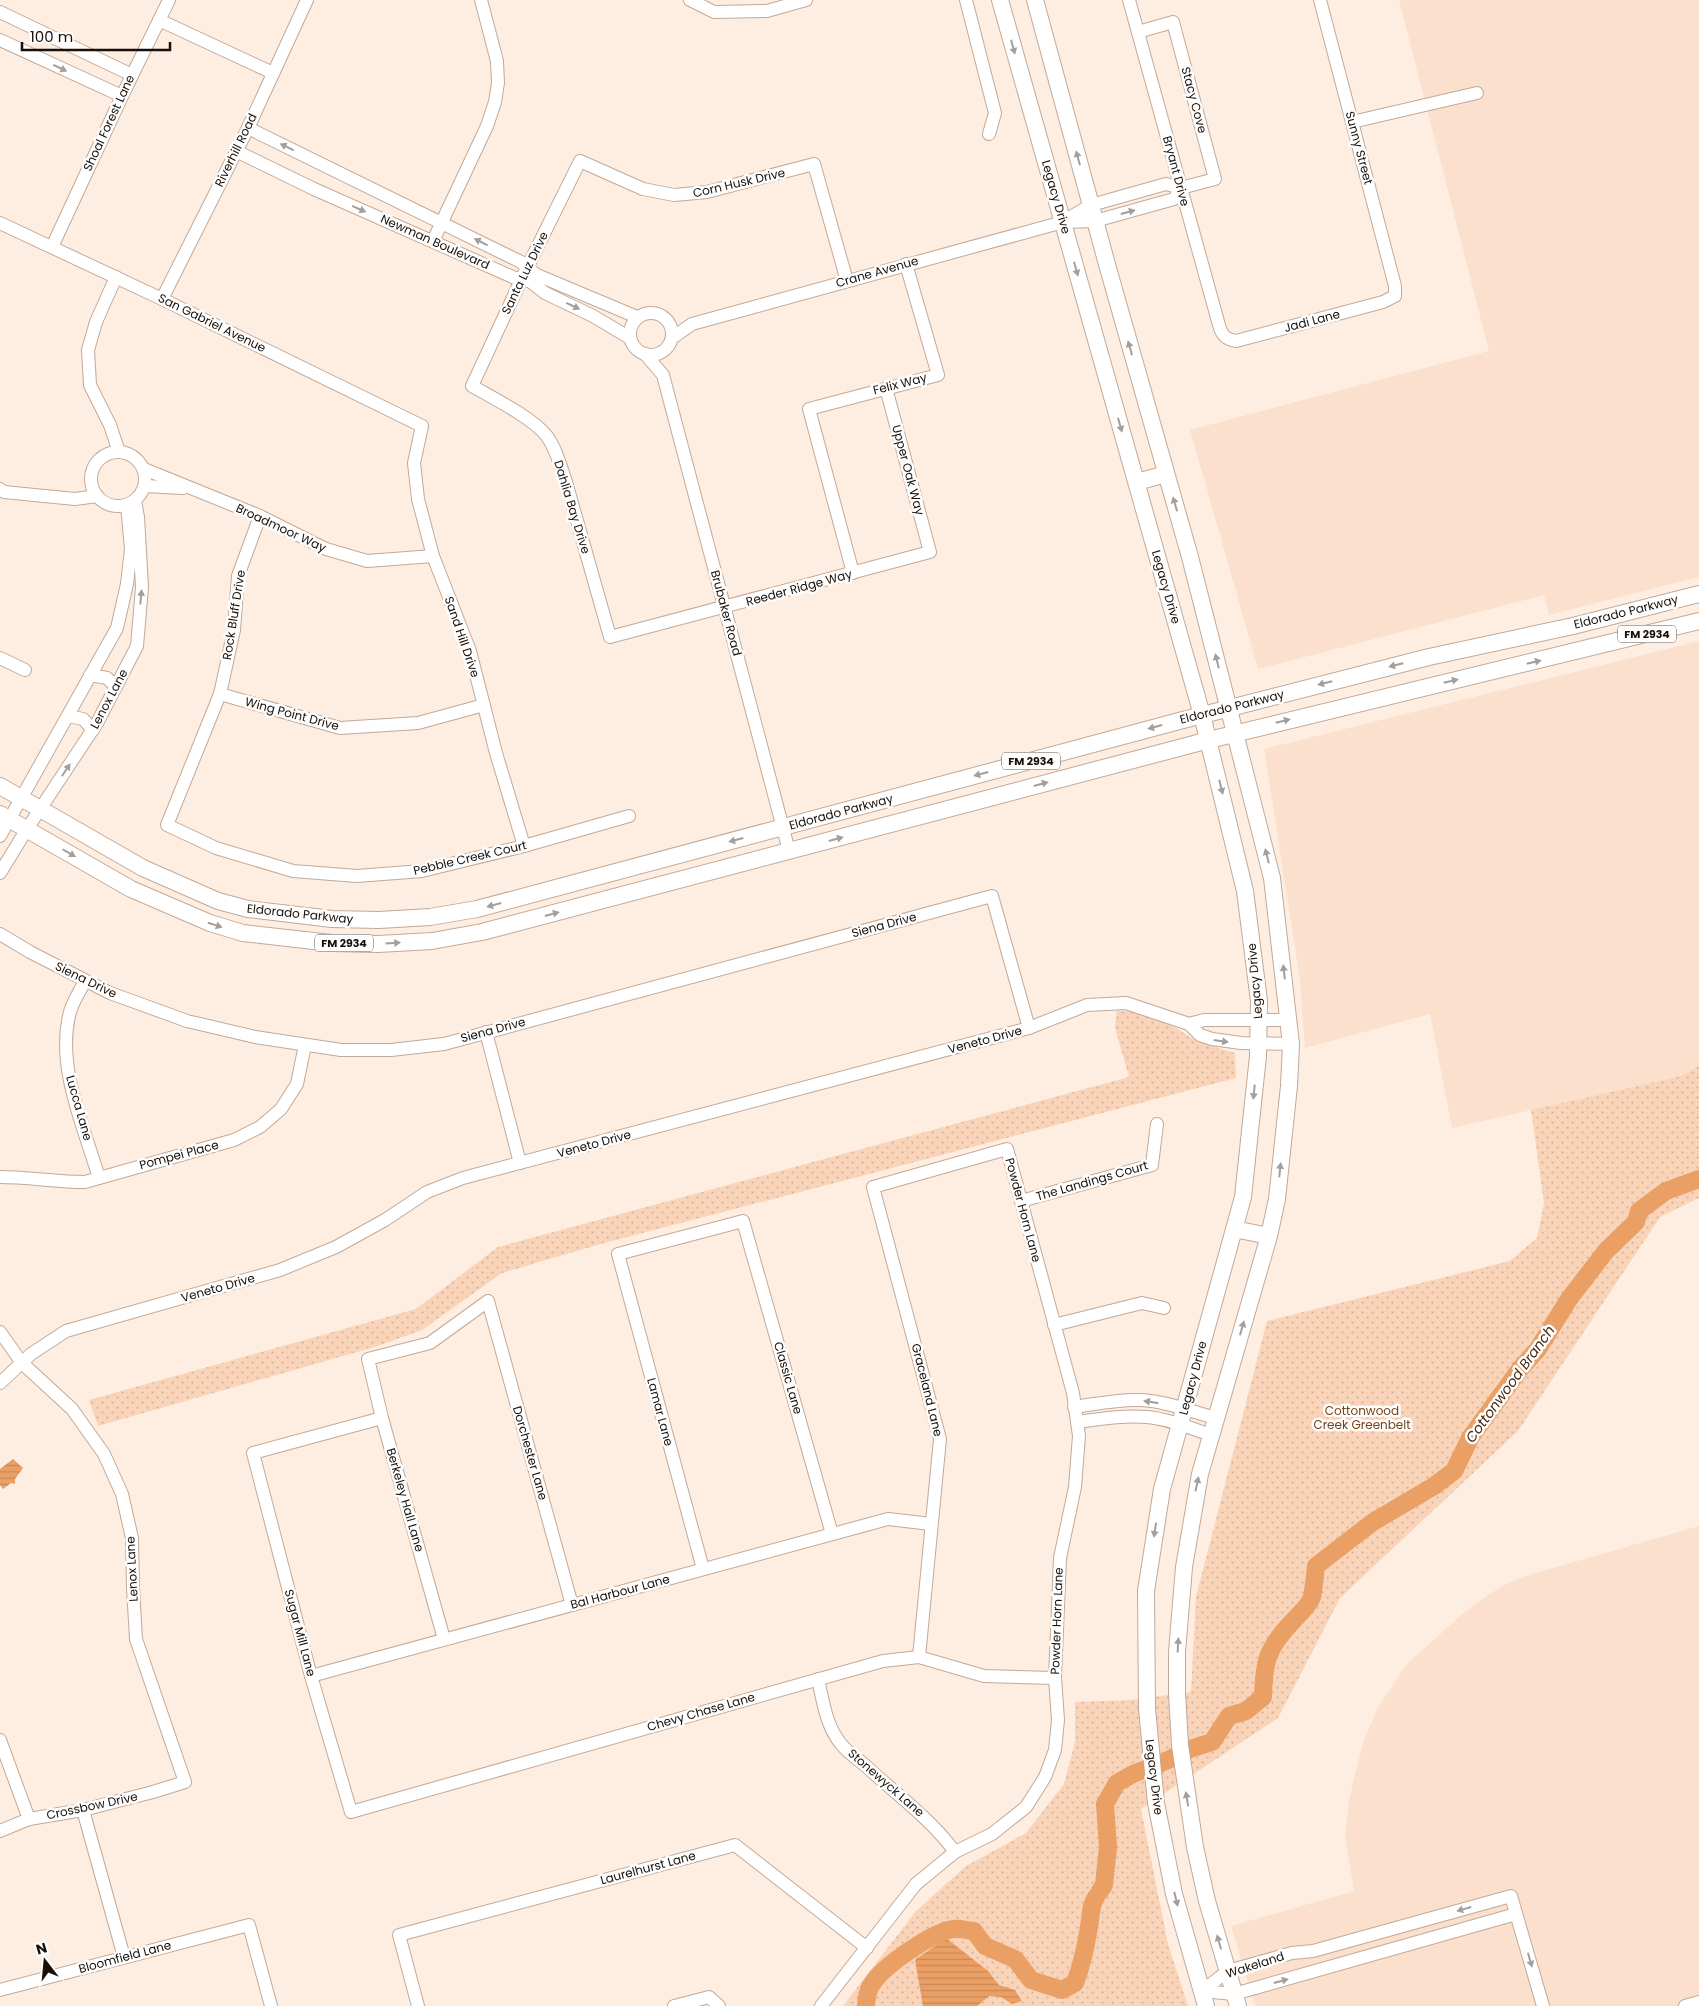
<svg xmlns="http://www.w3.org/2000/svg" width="1699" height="2006" font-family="Poppins,sans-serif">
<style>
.built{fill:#fae0cd}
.park{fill:url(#park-dots)}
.water{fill:url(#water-rules)}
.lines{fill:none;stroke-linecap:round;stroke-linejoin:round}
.river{stroke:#ea9f64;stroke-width:18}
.minor-casing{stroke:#c2a997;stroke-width:14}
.major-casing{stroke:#c2a997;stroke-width:18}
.minor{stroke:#fff;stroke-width:12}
.major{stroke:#fff;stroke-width:16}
.oneway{fill:#a29f9c}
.labels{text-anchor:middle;stroke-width:5;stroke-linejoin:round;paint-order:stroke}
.shield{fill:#fefefe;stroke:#5c5752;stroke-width:1}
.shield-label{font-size:11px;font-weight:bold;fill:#170f08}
.street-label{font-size:12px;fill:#170f08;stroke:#fefefe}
.park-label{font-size:12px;fill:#754418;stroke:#fefefe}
.water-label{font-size:14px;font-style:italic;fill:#47290f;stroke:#fefefe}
</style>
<defs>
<pattern id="park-dots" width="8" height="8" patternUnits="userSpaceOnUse" patternTransform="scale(1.25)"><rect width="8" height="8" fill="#f9d4b9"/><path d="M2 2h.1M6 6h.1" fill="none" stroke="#d5b59e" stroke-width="1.8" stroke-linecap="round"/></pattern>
<pattern id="water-rules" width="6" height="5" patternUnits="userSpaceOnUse" patternTransform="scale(1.25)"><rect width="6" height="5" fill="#ea9f64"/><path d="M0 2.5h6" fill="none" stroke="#c88855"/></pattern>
</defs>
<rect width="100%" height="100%" fill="#feeee2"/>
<g class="built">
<path d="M1399 0H1699V577L1549 615 1544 595 1258 669 1190 430 1489 351Z"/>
<path d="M1699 641V1066L1681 1076 1452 1128 1430 1014 1305 1048 1300 980 1264 749Z"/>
<path d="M1699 1526V2006H1255L1231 1926 1354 1891 1345 1836 1349 1801 1355 1774 1364 1740 1378 1707 1407 1664 1468 1609 1502 1586 1525 1576Z"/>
</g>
<g class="park">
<path d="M1117 1011H1132L1150 1016 1176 1028 1198 1042 1235 1053 1236 1078 597 1245 502 1273 422 1330 378 1346 98 1426 89 1400 416 1309 498 1247 1129 1077 1115 1028Z"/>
<path d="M1699 1066V1198L1660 1217 1518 1431 1340 1598 1278 1718 1141 1809 1168 1944 1188 2006H843L916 1911 966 1866 1026 1833 1064 1784 1075 1742V1702L1131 1700 1191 1692 1196 1597 1267 1321 1510 1261 1537 1238 1544 1203 1531 1110 1681 1076Z"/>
</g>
<g class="water">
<path d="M13 1459 23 1468 15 1479V1484L11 1483 3 1489 0 1485V1469Z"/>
<path d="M946 1938 988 1971 999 1985 1015 1990 1022 2001 1012 2004 1001 1997 989 1996 977 2006H923L915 1960Z"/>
</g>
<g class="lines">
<g class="river">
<path d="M1100 1891 1104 1885 1108 1847 1105 1804 1117 1783 1133 1774 1166 1761 1190 1749 1212 1742 1229 1716 1246 1711 1263 1697C1264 1661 1267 1648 1293 1621 1299 1614 1309 1606 1312 1597 1314 1587 1315 1576 1316 1566L1373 1522 1434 1486 1454 1471 1470 1438 1520 1369 1538 1349 1569 1299 1606 1251 1636 1222 1639 1211 1666 1191 1699 1179"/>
<path d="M866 2006C866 2000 868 1989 872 1984 883 1966 934 1931 954 1929 960 1928 968 1931 974 1931L985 1946 1015 1959 1031 1980 1062 1990 1075 1983C1082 1965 1086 1946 1089 1927 1091 1916 1090 1906 1096 1897"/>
</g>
<defs>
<g id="minor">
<path d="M690 0 714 12 767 11 806 0"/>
<path d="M966 0 995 113 989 134"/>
<path d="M1129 0 1219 325C1222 336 1226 339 1236 341L1383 302 1395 296V286L1320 0"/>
<path d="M0 12 132 75"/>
<path d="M159 20 273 73"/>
<path d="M1138 32 1173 22 1215 179 1181 188"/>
<path d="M0 40 122 96"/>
<path d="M1352 122 1477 93"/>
<path d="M248 128 521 262 527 268 537 275 637 317"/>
<path d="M236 151 314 189 515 278H522L531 282 545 293 593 316 630 338"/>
<path d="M1064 221 1091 205 1102 202 1166 184 1181 188"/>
<path d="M0 223 162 299 422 426 414 463 418 499 433 556 470 651 496 753 524 846"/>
<path d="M433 241 487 126 495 102 498 83 497 61 481 0"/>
<path d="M52 247 122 96 169 0"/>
<path d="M116 277 96 322 88 350 90 385 110 425 119 452"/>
<path d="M847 281 814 164 707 192 674 195 643 189 580 161 522 278 472 386C493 398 531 417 546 435 556 448 561 467 566 482L610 637 930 552 886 388"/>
<path d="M162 299 248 128 307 0"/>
<circle cx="651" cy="334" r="21"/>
<path d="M672 338 692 324 1063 222 1095 221 1174 199 1181 188"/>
<path d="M645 354 663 375 789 851"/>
<circle cx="118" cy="479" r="27"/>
<path d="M144 469 260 516 326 549 367 561 433 556"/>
<path d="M145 486 183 488"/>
<path d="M0 489 4 492 75 499 97 496"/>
<path d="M260 516 238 576 234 630 220 694 167 825 216 848 293 871 357 876 422 871 524 846 629 816"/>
<path d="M853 573 809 409 938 375 906 264"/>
<path d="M0 658 25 670"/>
<path d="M90 675 107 678 116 687"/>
<path d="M220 694 340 728 418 723 484 705"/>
<path d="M68 716 83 719 93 730"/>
<path d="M0 836 117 628 127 584 131 549 127 505"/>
<path d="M0 873 27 829 97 723 137 646 142 587 138 517 135 501"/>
<path d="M0 934 30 952 110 993 187 1021 255 1037 341 1050H391L444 1044 992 896 1029 1028"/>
<path d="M85 981C80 991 71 1004 69 1016 57 1069 84 1127 99 1178"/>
<path d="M1189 1024 1204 1020H1290"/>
<path d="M486 1032 520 1163"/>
<path d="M0 1177C28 1177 56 1182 85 1182L234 1140 260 1127 281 1109 297 1084 305 1045"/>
<path d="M1021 1201 1152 1165 1157 1124"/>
<path d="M1054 1325 1142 1303 1164 1308"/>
<path d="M0 1332 22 1363 72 1409 104 1454 122 1494 132 1538 133 1588 136 1639 185 1782 153 1792 83 1810 29 1819 0 1831"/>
<path d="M0 1383 31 1354 66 1331 280 1270 336 1247 385 1220 427 1192 463 1178 1029 1028 1087 1005 1126 1003 1189 1024 1200 1035 1212 1039 1241 1043 1291 1044"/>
<path d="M1074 1407C1096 1404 1118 1399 1140 1400 1165 1401 1191 1411 1215 1418"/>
<path d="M382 1418 253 1453 311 1676 351 1812 883 1661 919 1657 984 1676 1055 1678"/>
<path d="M1077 1422C1100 1419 1123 1415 1147 1417 1169 1419 1190 1428 1211 1435"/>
<path d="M703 1569 618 1254 743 1221 832 1534"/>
<path d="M444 1639 382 1418 368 1359 430 1343 488 1301 572 1605"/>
<path d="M311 1676 888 1519 931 1524"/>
<path d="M818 1679C823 1701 826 1726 841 1744 848 1753 859 1760 867 1767 897 1795 931 1819 955 1852"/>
<path d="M0 1740 29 1819"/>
<path d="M83 1810 124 1957"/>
<path d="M0 1990 249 1925 271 2006"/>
<path d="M1202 1991 1228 1971 1292 1953 1313 1951 1511 1896 1543 2006"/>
<path d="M1202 1991 1234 1994 1516 1914"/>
<path d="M418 2006 399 1935 735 1845 867 1948"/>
<path d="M674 2006 709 1997 719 2006"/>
<path d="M821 2006 916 1884 955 1852 992 1834 1026 1807 1045 1777 1055 1750 1058 1720 1055 1678 1060 1558 1075 1487 1079 1436 1073 1393 1007 1149 873 1187 940 1439 919 1657"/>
<path d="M1685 2006 1699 2002"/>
</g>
<g id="major">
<path d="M1000 0 1202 715 1245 891 1259 1001 1258 1056 1243 1197 1162 1489 1146 1591 1147 1709 1156 1803 1174 1894 1206 2006"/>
<path d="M1035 0 1108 268 1190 557 1272 878 1291 1044 1289 1086 1277 1199 1269 1236 1200 1474 1184 1567 1177 1652V1694L1180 1745 1195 1847 1207 1901 1238 2006"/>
<path d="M1137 482 1166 474"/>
<path d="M0 786 143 868 218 901 248 909 332 919 379 920 430 917 477 909 1183 720 1429 657 1573 626 1699 594"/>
<path d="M0 814 131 889 210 923 243 933 331 943 378 944 432 941 482 932 1209 740 1699 621"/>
<path d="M1234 1229 1269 1236"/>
</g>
</defs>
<use href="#minor" class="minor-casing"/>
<use href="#major" class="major-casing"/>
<use href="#minor" class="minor"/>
<use href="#major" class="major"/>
</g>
<defs><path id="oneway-solid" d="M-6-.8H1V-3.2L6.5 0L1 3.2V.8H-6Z" transform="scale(1.25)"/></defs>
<g class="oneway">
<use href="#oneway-solid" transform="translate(1013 47) rotate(75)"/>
<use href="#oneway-solid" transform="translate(60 68) rotate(25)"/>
<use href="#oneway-solid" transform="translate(287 147) rotate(-154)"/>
<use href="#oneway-solid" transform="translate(1078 158) rotate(-105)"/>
<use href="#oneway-solid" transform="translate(359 209) rotate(24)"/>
<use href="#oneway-solid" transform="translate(1128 212) rotate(-15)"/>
<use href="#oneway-solid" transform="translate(481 242) rotate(-153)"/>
<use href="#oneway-solid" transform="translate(1076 269) rotate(74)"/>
<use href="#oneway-solid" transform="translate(573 306) rotate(25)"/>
<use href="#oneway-solid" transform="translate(1130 348) rotate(-106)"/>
<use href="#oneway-solid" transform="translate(1120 425) rotate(74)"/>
<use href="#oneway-solid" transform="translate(1175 504) rotate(-106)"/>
<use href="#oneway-solid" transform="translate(141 597) rotate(-84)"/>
<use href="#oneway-solid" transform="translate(1217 661) rotate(-104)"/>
<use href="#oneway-solid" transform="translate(1534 662) rotate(-13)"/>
<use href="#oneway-solid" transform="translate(1396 665) rotate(166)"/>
<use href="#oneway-solid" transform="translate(1451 681) rotate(-13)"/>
<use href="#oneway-solid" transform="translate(1325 683) rotate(166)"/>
<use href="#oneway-solid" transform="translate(1283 721) rotate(-14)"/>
<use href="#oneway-solid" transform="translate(1155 727) rotate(165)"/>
<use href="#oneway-solid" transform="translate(66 770) rotate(-56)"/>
<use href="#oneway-solid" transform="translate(981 774) rotate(165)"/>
<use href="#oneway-solid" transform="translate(1041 784) rotate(-15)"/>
<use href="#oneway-solid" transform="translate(1221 787) rotate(76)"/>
<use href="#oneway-solid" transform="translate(836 839) rotate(-15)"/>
<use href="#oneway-solid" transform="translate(736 840) rotate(165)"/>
<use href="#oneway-solid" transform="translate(69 853) rotate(30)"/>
<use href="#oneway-solid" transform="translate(1267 856) rotate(-104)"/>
<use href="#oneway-solid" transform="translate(494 905) rotate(165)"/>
<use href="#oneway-solid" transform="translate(552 914) rotate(-15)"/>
<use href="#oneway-solid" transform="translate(215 925) rotate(17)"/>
<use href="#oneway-solid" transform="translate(393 943) rotate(-3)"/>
<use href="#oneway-solid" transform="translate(1284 972) rotate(-97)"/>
<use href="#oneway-solid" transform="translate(1221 1041) rotate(8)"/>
<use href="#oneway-solid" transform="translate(1254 1092) rotate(96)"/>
<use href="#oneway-solid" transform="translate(1280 1170) rotate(-84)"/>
<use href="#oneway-solid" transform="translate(1242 1328) rotate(-74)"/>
<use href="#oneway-solid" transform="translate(1151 1402) rotate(-171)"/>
<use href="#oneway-solid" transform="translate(1197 1484) rotate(-78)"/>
<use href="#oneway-solid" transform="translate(1155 1530) rotate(99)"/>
<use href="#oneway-solid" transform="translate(1178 1645) rotate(-87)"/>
<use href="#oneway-solid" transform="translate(1187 1799) rotate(-99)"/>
<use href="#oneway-solid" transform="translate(1176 1899) rotate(76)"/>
<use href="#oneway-solid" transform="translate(1464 1909) rotate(164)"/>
<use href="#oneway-solid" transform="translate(1219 1942) rotate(-106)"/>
<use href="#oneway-solid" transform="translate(1530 1960) rotate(74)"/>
<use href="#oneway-solid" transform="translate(1281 1981) rotate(-15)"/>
</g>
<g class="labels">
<g class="shield">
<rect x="1618" y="625.5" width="58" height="17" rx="4"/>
<rect x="1002" y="752.5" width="58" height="17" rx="4"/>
<rect x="315" y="934.5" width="58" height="17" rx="4"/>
</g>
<g class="shield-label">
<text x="1647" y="638">FM 2934</text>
<text x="1031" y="765">FM 2934</text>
<text x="344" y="947">FM 2934</text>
</g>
<g class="street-label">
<text transform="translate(1194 100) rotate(75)" y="4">Stacy Cove</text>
<text transform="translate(109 123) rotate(-65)" y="4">Shoal Forest Lane</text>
<text transform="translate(1359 148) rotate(75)" y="4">Sunny Street</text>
<text transform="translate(236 150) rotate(-64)" y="4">Riverhill Road</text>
<text transform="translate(1176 171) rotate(75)" y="4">Bryant Drive</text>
<text transform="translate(739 183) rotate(-13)" y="4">Corn Husk Drive</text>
<text transform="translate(1056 197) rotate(74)" y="4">Legacy Drive</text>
<text transform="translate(435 242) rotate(24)" y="4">Newman Boulevard</text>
<text transform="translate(877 272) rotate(-16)" y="4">Crane Avenue</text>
<text transform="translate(525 273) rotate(-64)" y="4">Santa Luz Drive</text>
<text transform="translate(1312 321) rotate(-15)" y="4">Jadi Lane</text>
<text transform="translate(212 323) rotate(26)" y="4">San Gabriel Avenue</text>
<text transform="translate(900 384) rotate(-14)" y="4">Felix Way</text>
<text transform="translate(908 470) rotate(75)" y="4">Upper Oak Way</text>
<text transform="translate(572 507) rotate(73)" y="4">Dahlia Bay Drive</text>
<text transform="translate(281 528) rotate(25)" y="4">Broadmoor Way</text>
<text transform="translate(1166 587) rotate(74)" y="4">Legacy Drive</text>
<text transform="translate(799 588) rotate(-15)" y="4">Reeder Ridge Way</text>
<text transform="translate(1626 612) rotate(-14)" y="4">Eldorado Parkway</text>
<text transform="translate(726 613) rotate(75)" y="4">Brubaker Road</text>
<text transform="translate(234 615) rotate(-81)" y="4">Rock Bluff Drive</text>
<text transform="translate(462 637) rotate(71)" y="4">Sand Hill Drive</text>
<text transform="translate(109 699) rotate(-62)" y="4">Lenox Lane</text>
<text transform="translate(1232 707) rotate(-14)" y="4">Eldorado Parkway</text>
<text transform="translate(292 714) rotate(15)" y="4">Wing Point Drive</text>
<text transform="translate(841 812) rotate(-15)" y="4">Eldorado Parkway</text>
<text transform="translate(470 858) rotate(-13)" y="4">Pebble Creek Court</text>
<text transform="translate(300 914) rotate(6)" y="4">Eldorado Parkway</text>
<text transform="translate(884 925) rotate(-15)" y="4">Siena Drive</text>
<text transform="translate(86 980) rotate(26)" y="4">Siena Drive</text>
<text transform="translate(1255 981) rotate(-95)" y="4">Legacy Drive</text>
<text transform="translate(493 1030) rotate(-15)" y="4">Siena Drive</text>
<text transform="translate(985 1040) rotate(-15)" y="4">Veneto Drive</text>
<text transform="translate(79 1108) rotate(74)" y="4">Lucca Lane</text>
<text transform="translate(594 1144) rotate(-15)" y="4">Veneto Drive</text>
<text transform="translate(179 1155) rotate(-15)" y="4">Pompei Place</text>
<text transform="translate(1092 1181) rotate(-16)" y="4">The Landings Court</text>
<text transform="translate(1023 1210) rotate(75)" y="4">Powder Horn Lane</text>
<text transform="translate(218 1288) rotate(-16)" y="4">Veneto Drive</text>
<text transform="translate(788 1378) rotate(74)" y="4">Classic Lane</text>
<text transform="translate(1193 1378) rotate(-75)" y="4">Legacy Drive</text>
<text transform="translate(927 1390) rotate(76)" y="4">Graceland Lane</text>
<text transform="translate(660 1412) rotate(75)" y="4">Lamar Lane</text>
<text transform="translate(530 1453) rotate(74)" y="4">Dorchester Lane</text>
<text transform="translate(405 1500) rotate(74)" y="4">Berkeley Hall Lane</text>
<text transform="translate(132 1569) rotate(-93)" y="4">Lenox Lane</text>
<text transform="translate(620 1592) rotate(-15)" y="4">Bal Harbour Lane</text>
<text transform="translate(1057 1621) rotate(-88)" y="4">Powder Horn Lane</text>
<text transform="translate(300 1633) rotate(75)" y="4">Sugar Mill Lane</text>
<text transform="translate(701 1712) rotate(-16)" y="4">Chevy Chase Lane</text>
<text transform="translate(1154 1777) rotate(83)" y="4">Legacy Drive</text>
<text transform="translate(886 1783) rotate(41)" y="4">Stonewyck Lane</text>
<text transform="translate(92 1806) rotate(-12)" y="4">Crossbow Drive</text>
<text transform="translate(648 1868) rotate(-15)" y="4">Laurelhurst Lane</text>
<text transform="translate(125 1957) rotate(-15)" y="4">Bloomfield Lane</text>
<text transform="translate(1255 1965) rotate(-18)" y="4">Wakeland</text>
</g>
<g class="park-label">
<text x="1362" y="1415">Cottonwood<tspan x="1362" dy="14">Creek Greenbelt</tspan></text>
</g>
<g class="water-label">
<text transform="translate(1510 1384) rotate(-54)" y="5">Cottonwood Branch</text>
</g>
</g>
<g transform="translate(45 1961) rotate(344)" stroke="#fefefe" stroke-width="4" paint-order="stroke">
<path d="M0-4L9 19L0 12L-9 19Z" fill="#170f08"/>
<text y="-8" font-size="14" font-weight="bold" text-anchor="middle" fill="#170f08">N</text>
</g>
<path d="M22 42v8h148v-8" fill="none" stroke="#170f08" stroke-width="2.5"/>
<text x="30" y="42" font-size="15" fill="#170f08" stroke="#fefefe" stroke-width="4" paint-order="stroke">100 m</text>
</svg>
